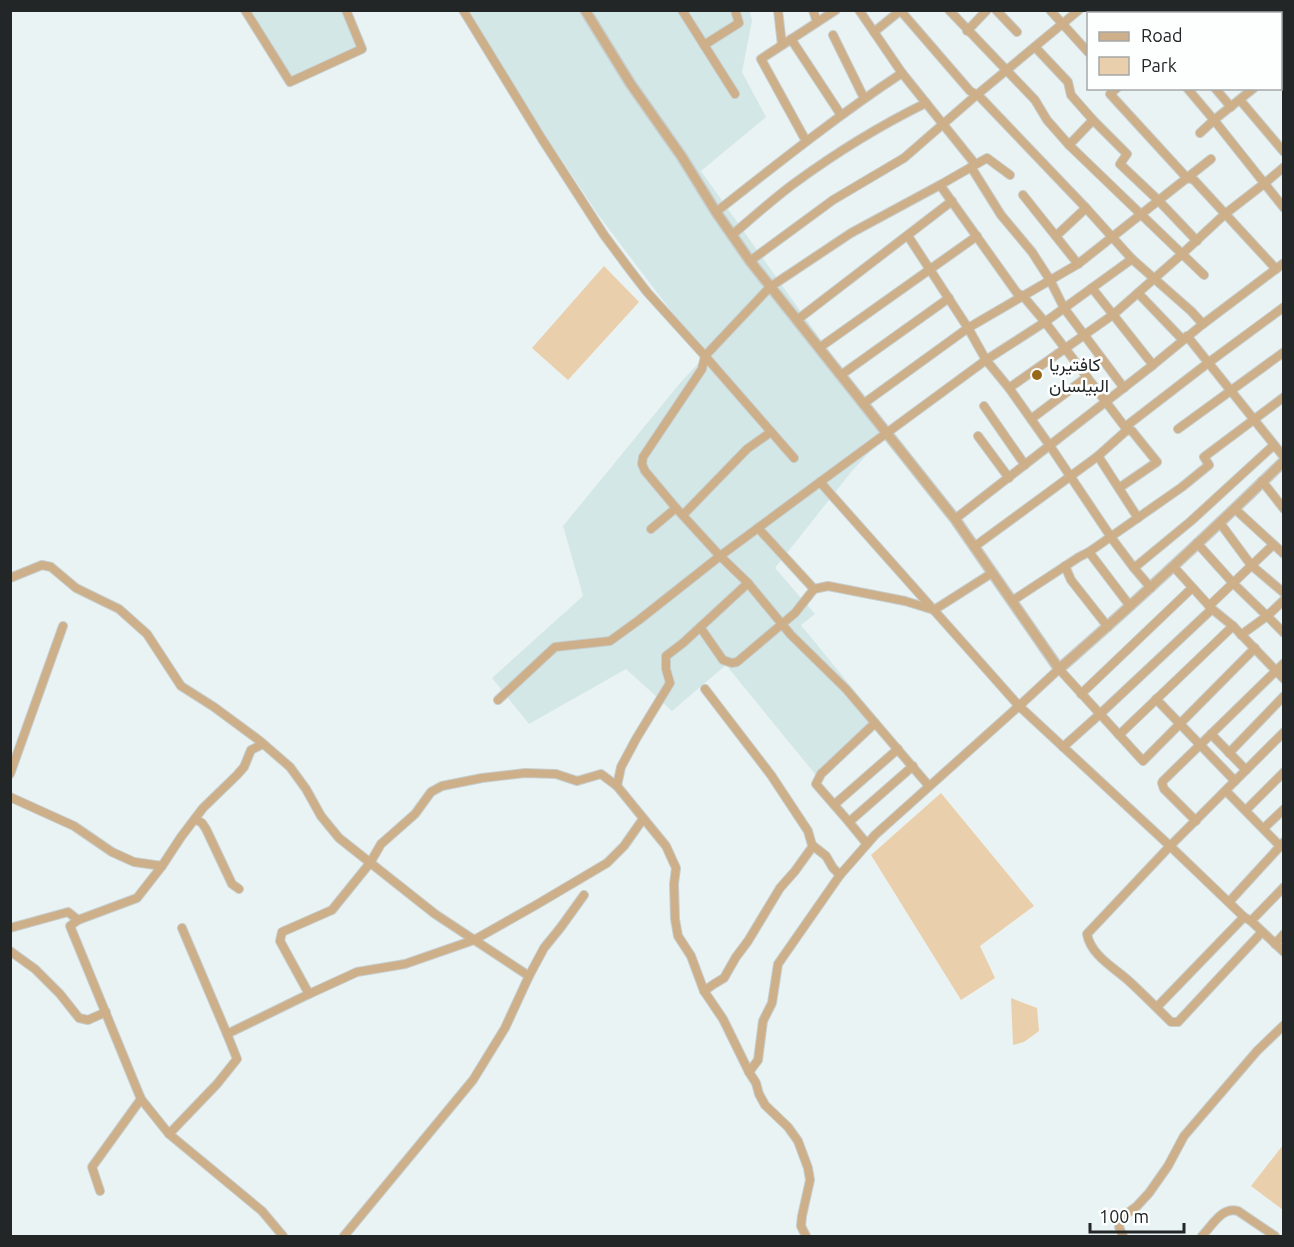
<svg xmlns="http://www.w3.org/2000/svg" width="1294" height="1247" font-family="Ubuntu,Vazirmatn,sans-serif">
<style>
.built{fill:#d4e7e7}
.green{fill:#eacfad}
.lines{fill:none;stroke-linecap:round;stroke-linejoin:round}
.minor-casing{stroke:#c6cece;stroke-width:10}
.tertiary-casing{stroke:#c6cece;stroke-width:12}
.minor{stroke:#cdaf89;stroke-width:8}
.tertiary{stroke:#cdaf89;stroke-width:9}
.poi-dot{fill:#99691b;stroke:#fdffff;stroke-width:2}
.labels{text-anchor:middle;stroke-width:5;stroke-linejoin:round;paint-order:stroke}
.poi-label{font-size:18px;fill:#222626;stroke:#fdffff;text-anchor:start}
</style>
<rect width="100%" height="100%" fill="#eaf3f3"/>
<g class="built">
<path d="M241 11H346L362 49 290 83Z"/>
<path d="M463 11H750L752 21 742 72 766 117 701 171 887 433 852 471 775 568 815 614 801 625 880 722 819 779 726 665 672 711 626 669 529 724 492 678 583 596 563 526 680 383 705 356 599 216Z"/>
</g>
<g class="green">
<path d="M604 266 639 302 568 380 532 348Z"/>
<path d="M941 793 1034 906 980 946 995 978 961 1000 871 855Z"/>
<path d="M1011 998 1037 1008 1039 1031 1024 1042 1013 1045Z"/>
<path d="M1283 1145V1210L1251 1186Z"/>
</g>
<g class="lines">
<defs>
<g id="minor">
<path d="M245 10 290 82 362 49 346 10"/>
<path d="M463 10 542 139 604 235 630 270 647 292 705 356 794 458"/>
<path d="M682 10 735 94"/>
<path d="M778 10 782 45"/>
<path d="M813 10 817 22"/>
<path d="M859 10 902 73 975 164"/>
<path d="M900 10 970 91 979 96 1086 208 1132 259 1191 311 1203 324"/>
<path d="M949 10 1035 100 1047 120 1069 145 1204 275"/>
<path d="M996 10 1017 32"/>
<path d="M1050 10 1088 52"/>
<path d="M1096 10 1099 14"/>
<path d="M1147 10 1150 14"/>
<path d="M1190 10 1193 14"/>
<path d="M1232 10 1234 14"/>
<path d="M1202 14 1206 10"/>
<path d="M967 31 987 10"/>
<path d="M874 32 901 10"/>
<path d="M833 35 864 98"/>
<path d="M791 39 841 115"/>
<path d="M704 45 739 23 735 10"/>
<path d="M1035 47 1068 82 1071 95 1093 120 1127 154 1120 164 1158 200 1197 241"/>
<path d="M1280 70 1284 74"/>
<path d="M1117 88 1110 94 1187 178 1194 180 1276 269"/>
<path d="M1187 88 1214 120 1284 208"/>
<path d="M1215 88 1231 107"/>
<path d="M1240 100 1284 152"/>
<path d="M1200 133 1214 120 1254 88"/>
<path d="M806 141 761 59 836 10"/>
<path d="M1069 145 1093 120"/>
<path d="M971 167 1001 215 1032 252 1050 280 1064 308 1124 388"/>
<path d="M940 185 1017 293 1023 296 1045 322 1125 427 1127 430 1132 431 1157 462 1119 488"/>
<path d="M1023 195 1078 264"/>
<path d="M716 212C777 164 837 116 902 73"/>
<path d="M732 235C752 218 772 200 792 185 834 154 879 126 926 103"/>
<path d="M908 236 968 328 986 360 1009 388 1050 446 1113 540 1134 568 1151 588"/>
<path d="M1056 236 1086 208"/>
<path d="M750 261 833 200 904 158 973 98 1079 10"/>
<path d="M1092 288 1153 365"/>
<path d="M1138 293 1183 340"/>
<path d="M797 320 952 201"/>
<path d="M1187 336 1284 457"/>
<path d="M819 348 977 236"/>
<path d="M841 375 949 298"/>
<path d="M1009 388 1114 314 1182 254 1225 214 1265 183 1284 167"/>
<path d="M863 404 968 328 1078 264 1211 159"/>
<path d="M984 406 1025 465"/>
<path d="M1031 419 1087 377"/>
<path d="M1125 427 1208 363 1284 307"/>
<path d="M1178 429 1284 352"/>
<path d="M978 436 1009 478"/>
<path d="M1098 456 1138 518"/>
<path d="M1262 481 1284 509"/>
<path d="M820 482 986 360 1045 322 1132 259"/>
<path d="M1235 509 1284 554"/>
<path d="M683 515 747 449 771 432"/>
<path d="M955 519 1153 365 1203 324 1284 263"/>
<path d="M1220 523 1251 565 1284 593"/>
<path d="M651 529 676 508"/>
<path d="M1197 543 1233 583 1267 616 1284 633"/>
<path d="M974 547 1098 456 1127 430"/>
<path d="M1089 552 1130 606"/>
<path d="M1065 566 1071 580 1108 627"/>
<path d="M1173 566 1212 609 1233 626 1284 679"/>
<path d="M1134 568 1191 521 1274 445"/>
<path d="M10 578 42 565 51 567 76 588 119 609 147 634 181 686 214 707 260 741 290 767 306 789 321 816 339 838 435 914 529 976"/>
<path d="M814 589 828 586 905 601 934 610 992 573"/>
<path d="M1012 601 1079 557 1089 552 1182 487 1209 465 1204 457 1284 397"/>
<path d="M1209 606 1273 545"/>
<path d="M700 627 723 660 732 663 737 662 795 613 814 589 758 528"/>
<path d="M1241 635 1267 616 1284 600"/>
<path d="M705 689 771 775 808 831 812 845 826 856 833 868 840 875"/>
<path d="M1081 694 1192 588"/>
<path d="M1156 699 1235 781"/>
<path d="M498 700 555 647 610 641 639 620 720 556 820 482 1019 706 1059 669 1143 761 1255 648"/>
<path d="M1211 734 1246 770"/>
<path d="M1119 735 1233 626"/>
<path d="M1063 747 1100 714 1212 609"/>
<path d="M1229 753 1284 696"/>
<path d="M10 774 63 626"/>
<path d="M617 786 621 767 636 739 670 683 666 669V656L683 643 748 583"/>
<path d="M929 786 846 689 791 635 748 583 720 556 676 508 645 471 642 464 643 457 702 369 705 356 770 287 851 233 940 185 987 158 1010 175"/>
<path d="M1226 791 1280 846"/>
<path d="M10 797 74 826 112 852 134 862 162 866"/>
<path d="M835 804 898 749"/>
<path d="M1246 810 1284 772"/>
<path d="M195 819 202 823 206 829 232 884 239 889"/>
<path d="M1196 821 1164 789 1162 783 1163 781 1284 663"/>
<path d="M849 822 913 766"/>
<path d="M1264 828 1284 809"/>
<path d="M867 844 849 822 816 784 821 774 875 723"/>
<path d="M1229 902 1284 842"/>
<path d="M78 920 137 898 162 866 181 837 203 808 237 775 244 767 251 750 263 744"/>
<path d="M1251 921 1284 887"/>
<path d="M10 928 68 912 78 920 70 926 141 1099 169 1134 262 1211 283 1236"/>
<path d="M182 928 227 1034"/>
<path d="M1262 932 1178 1022H1171C1157 1008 1144 995 1130 982 1115 968 1091 956 1087 934L1170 846 1284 732"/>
<path d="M1275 944 1284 934"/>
<path d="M10 951 35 969 60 994 79 1018 88 1020 106 1012"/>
<path d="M704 991 714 984 724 978 736 957 748 941 780 888 795 871 813 846"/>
<path d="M309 994 357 972 405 964 474 940 536 905 607 863 624 846 643 819"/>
<path d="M1157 1007 1244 917"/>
<path d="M749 1072 758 1060 763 1021 772 1003 778 964 840 875 875 835 1019 706 1170 846 1244 917 1251 921 1284 952"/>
<path d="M169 1134 217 1084 237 1059 227 1034 309 994 280 941 282 932 332 910 370 863 381 844 415 814 431 792 442 786 482 778 525 773 556 774 577 781 601 774 617 786 666 846 676 868 674 884 675 919 678 936 691 956 704 991 723 1019 749 1072 756 1083 759 1094 765 1105 788 1127 798 1141 808 1168 810 1180 802 1216 801 1226 806 1236"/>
<path d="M100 1191 92 1167 141 1099"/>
<path d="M344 1236 473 1080 505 1028 529 976 544 948 561 927 584 895"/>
<path d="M1123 1236 1119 1227 1121 1218 1137 1206 1149 1193 1168 1166 1184 1136 1257 1051 1284 1025"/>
<path d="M1202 1236C1212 1226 1222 1206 1238 1211L1275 1236"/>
</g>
<path id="tertiary" d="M585 10 630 83 682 157 716 212 750 261 955 519 1059 669C1136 602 1211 532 1284 461"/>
</defs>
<use href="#minor" class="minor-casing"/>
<use href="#tertiary" class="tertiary-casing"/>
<use href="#minor" class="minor"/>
<use href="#tertiary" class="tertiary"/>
</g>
<circle class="poi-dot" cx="1037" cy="375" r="6"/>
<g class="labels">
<g class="poi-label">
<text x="1049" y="371">كافتيريا<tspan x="1049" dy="21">البيلسان</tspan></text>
</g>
</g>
<rect width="1294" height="1247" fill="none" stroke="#222626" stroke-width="24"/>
<rect x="1087" y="12" width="195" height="78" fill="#fdffff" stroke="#a5a8a8" stroke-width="1.5"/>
<rect x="1099" y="32" width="30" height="9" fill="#cdaf89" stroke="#a5a8a8" stroke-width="1.5"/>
<text x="1141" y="42" font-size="18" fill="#222626">Road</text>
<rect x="1099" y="57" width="30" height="18" fill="#eacfad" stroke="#a5a8a8" stroke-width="1.5"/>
<text x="1141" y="72" font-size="18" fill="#222626">Park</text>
<path d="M1090 1223v9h94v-9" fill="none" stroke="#222626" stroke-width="3"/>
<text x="1099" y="1223" font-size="18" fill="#222626" stroke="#fdffff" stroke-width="4.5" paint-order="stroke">100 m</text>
</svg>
